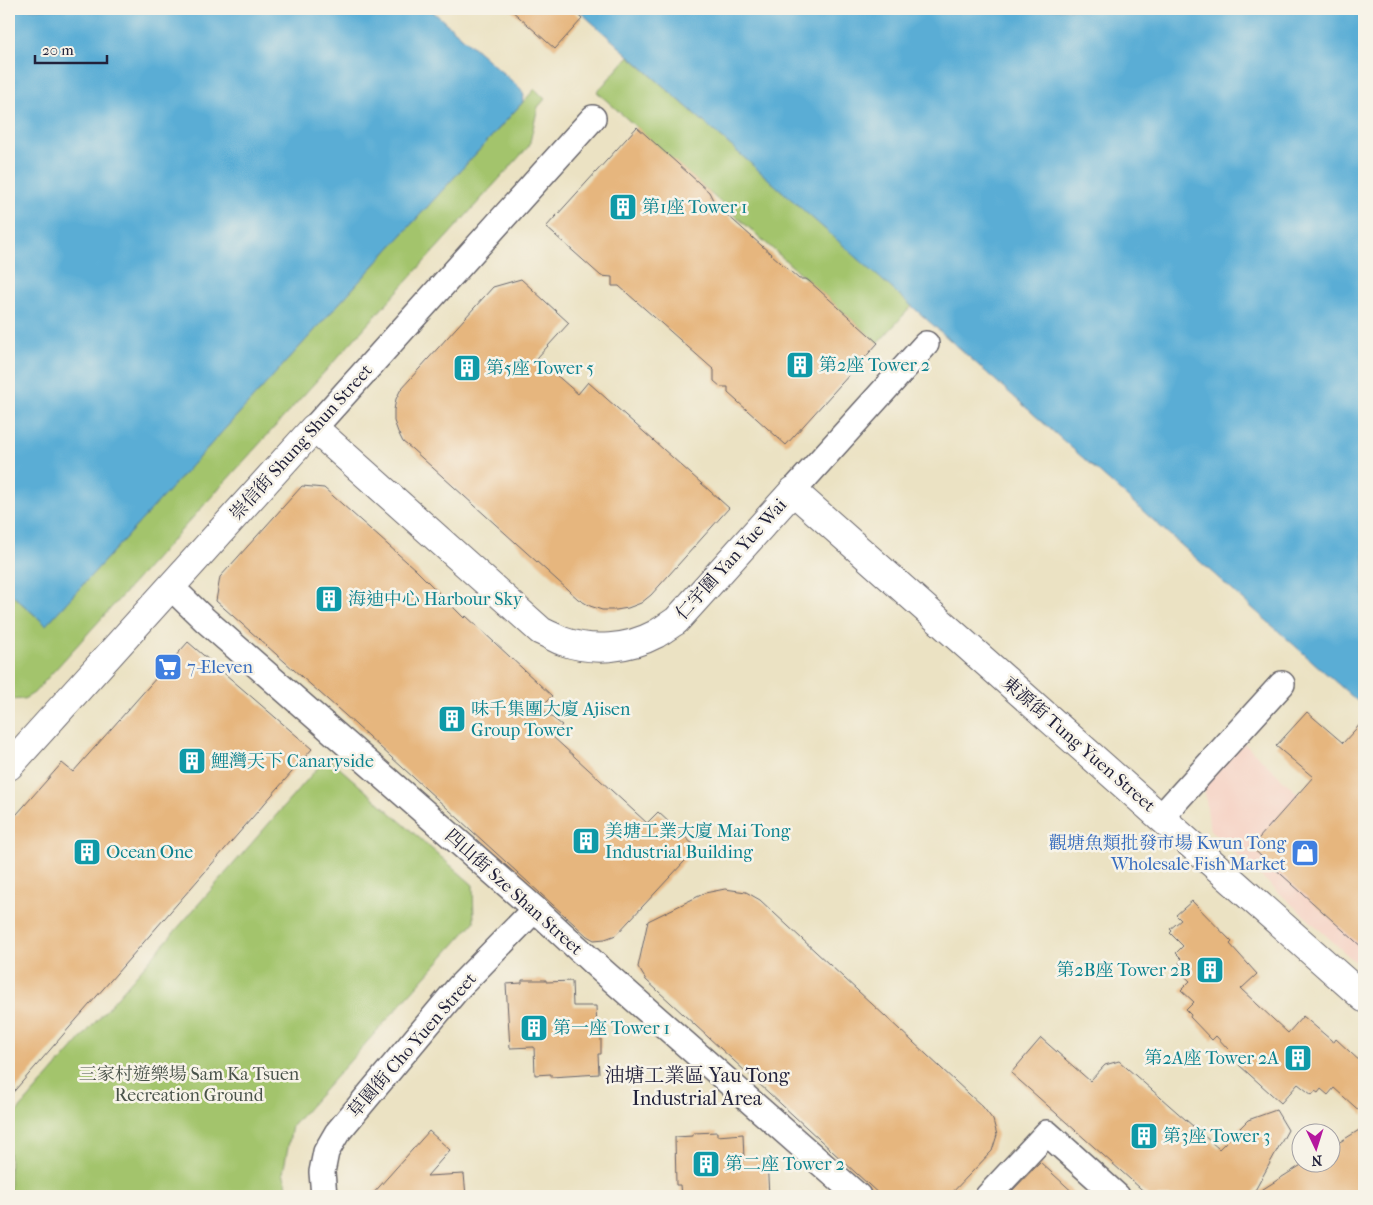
<svg xmlns="http://www.w3.org/2000/svg" width="1373" height="1205" font-family="'IM FELL French Canon','Noto Serif TC',serif">
<style>
.built{fill:#f6d2c4}
.green{fill:#a3c46c;stroke:#627354}
.water{fill:#5aadd5;stroke:#3e6888}
.building{fill:#e6b67e}
.lines{fill:none;stroke-linecap:round;stroke-linejoin:round}
.street-casing{stroke:#68656b;stroke-width:28}
.secondary-casing{stroke:#68656b;stroke-width:30}
.street{stroke:#fff;stroke-width:25}
.secondary{stroke:#fff;stroke-width:28}
.labels{text-anchor:middle;stroke-width:5;stroke-linejoin:round;paint-order:stroke}
.culture-label{font-size:18px;fill:#0d838f;stroke:#f7f3e8;text-anchor:start}
.street-label{font-size:18px;fill:#22223b;stroke:#f7f3e8}
.shop-label{font-size:18px;fill:#366cbe;stroke:#f7f3e8;text-anchor:start}
.park-label{font-size:18px;fill:#49534a;stroke:#f7f3e8}
.quarter-label{font-size:20px;fill:#22223b;stroke:#f7f3e8}
</style>
<rect width="100%" height="100%" fill="#f7f3e8"/>
<filter id="ink" filterUnits="userSpaceOnUse"><feTurbulence type="fractalNoise" baseFrequency=".02" numOctaves="2"/><feDisplacementMap in="SourceGraphic" scale="10" xChannelSelector="R" yChannelSelector="G"/><feConvolveMatrix kernelMatrix="1 2 1 2 8 2 1 2 1" color-interpolation-filters="sRGB"/></filter>
<filter id="wash" filterUnits="userSpaceOnUse"><feTurbulence type="fractalNoise" baseFrequency=".0096" numOctaves="4" result="noise"/><feDisplacementMap in="SourceGraphic" scale="20" xChannelSelector="R" yChannelSelector="G"/><feGaussianBlur stdDeviation="1.12" result="paint"/><feColorMatrix in="noise" values="0 0 0 0 0 0 0 0 0 0 0 0 0 0 0 0 0 1.4 0 .05"/><feComposite in="paint" operator="in"/></filter>
<g filter="url(#wash)">
<rect width="100%" height="100%" fill="#ebe2c3"/>
<path class="built" d="M1360 725 1364 728V970L1210 830 1204 786 1244 743 1298 794Z"/>
<g class="green">
<path d="M629 56 912 306 878 343 597 92Z"/>
<path d="M535 89 545 99 538 107 529 146 34 693 24 699 9 700V592L46 625Z"/>
<path d="M327 757 473 885 474 922 292 1126 283 1173 290 1196H10L9 1121Z"/>
</g>
<g class="water">
<path d="M9 9H430L521 89 524 96 522 103 46 625 9 592Z"/>
<path d="M577 9H1364V707L643 68Z"/>
</g>
<g id="blocks">
<g class="building">
<path d="M510 9H571L582 19 555 49Z"/>
<path d="M637 127 709 192 715 204 799 279H806L809 281 878 343 786 445 728 393V387H721L714 381V370L705 362 619 286H612V277L601 276 546 227Z"/>
<path d="M521 279 569 323 537 358 578 394 588 382 729 508 651 595 641 603 628 608 616 610H602L590 606 578 599 412 449 403 442 398 432 394 421V410L396 399 401 389 493 287Z"/>
<path d="M302 486 324 488 416 570 464 618 466 616 552 696 540 708 562 725 552 736 647 823 658 812 697 848 616 935 605 939 594 940 587 936 345 715 216 601 220 577Z"/>
<path d="M188 642 312 749 9 1097V823L62 763 73 772Z"/>
<path d="M1307 712 1343 743 1364 720V949L1251 847 1313 777 1276 746Z"/>
<path d="M725 889 746 892 760 900 983 1107 993 1120 997 1135 992 1151 949 1196H881L646 980 638 967 648 921 705 893Z"/>
<path d="M1192 901 1232 942 1230 944 1257 974 1241 989 1273 1019 1288 1033 1303 1016 1331 1040 1334 1042 1336 1039 1364 1065V1115L1334 1088 1328 1095 1321 1089 1318 1093 1315 1091 1312 1095 1298 1084 1281 1103 1239 1065 1241 1063 1216 1036 1212 1040 1190 1017 1191 1015 1186 1010 1194 1002 1181 990 1190 981 1177 969 1181 965 1179 963 1182 959 1176 953 1183 946 1170 933 1172 931 1170 929 1181 920 1176 915Z"/>
<path d="M522 980H546V982L572 981 573 1006H596L597 1031H601V1054H598L599 1074 551 1077V1074L535 1075 534 1047 510 1048 506 984 522 983Z"/>
<path d="M1041 1038 1090 1081 1105 1065 1119 1061 1219 1149 1248 1120 1276 1110 1288 1130 1252 1196 1306 1162H1330V1148L1364 1127V1196H1149L1011 1073Z"/>
<path d="M429 1131 450 1150 427 1176 464 1174 466 1196H371Z"/>
<path d="M717 1132V1136L743 1134 744 1160 767 1159 769 1196H681L680 1185H676L675 1137 693 1136V1133Z"/>
<path d="M1040 1162 1077 1196H1007Z"/>
</g>
</g>
</g>
<g filter="url(#ink)">
<use href="#blocks" fill-opacity="0" stroke="#68656b" stroke-width="1"/>
<g class="lines">
<defs>
<g id="street">
<path d="M314 428 593 118"/>
<path d="M793 491 926 344"/>
<path d="M171 587 205 620 535 909 598 967 858 1196"/>
<path d="M1161 817 1282 684"/>
<path d="M324 1196 322 1172 326 1152 337 1133 459 987 535 909"/>
<path d="M988 1196 1047 1133 1117 1196"/>
</g>
<path id="secondary" d="M9 766 314 428 541 631C548 634 555 638 562 641 592 652 628 649 656 634 663 630 669 625 676 621L793 491 1364 998"/>
</defs>
<use href="#street" class="street-casing"/>
<use href="#secondary" class="secondary-casing"/>
<use href="#street" class="street"/>
<use href="#secondary" class="secondary"/>
</g>
</g>
<defs>
<symbol id="building-square" viewBox="-11 -11 22 22"><rect x="-9" y="-9" width="18" height="18" rx="4" fill="#0f9aa8" stroke="#f7f3e8"/><path d="M-4-6H4V6H1V3H-1V6H-4ZM-2.5-4.3h1.7v1.8h-1.7ZM.8-4.3h1.7v1.8H.8ZM-2.5-1h1.7V.8h-1.7ZM.8-1h1.7V.8H.8Z" fill="#fff"/></symbol>
<symbol id="supermarket-square" viewBox="-11 -11 22 22"><rect x="-9" y="-9" width="18" height="18" rx="4" fill="#3f7fe0" stroke="#f7f3e8"/><path d="M-6-5.5h2.5l.6 2H6L4.5 2H-2.5L-4.4-4H-6ZM-1.5 3.2a1.3 1.3 0 1 0 .1 0ZM3 3.2a1.3 1.3 0 1 0 .1 0Z" fill="#fff"/></symbol>
<symbol id="shop-square" viewBox="-11 -11 22 22"><rect x="-9" y="-9" width="18" height="18" rx="4" fill="#3f7fe0" stroke="#f7f3e8"/><path d="M-5-2.5h2.3a2.7 3.5 0 0 1 5.4 0H5L5.5 6h-11ZM-1.5-2.5h3a1.5 2.3 0 0 0-3 0Z" fill="#fff"/></symbol>
</defs>
<g fill-rule="evenodd">
<use href="#building-square" x="607" y="191" width="32" height="32"/>
<use href="#building-square" x="784" y="349" width="32" height="32"/>
<use href="#building-square" x="451" y="352" width="32" height="32"/>
<use href="#building-square" x="313" y="583" width="32" height="32"/>
<use href="#supermarket-square" x="152" y="651" width="32" height="32"/>
<use href="#building-square" x="436" y="703" width="32" height="32"/>
<use href="#building-square" x="176" y="745" width="32" height="32"/>
<use href="#building-square" x="570" y="825" width="32" height="32"/>
<use href="#building-square" x="71" y="836" width="32" height="32"/>
<use href="#shop-square" x="1289" y="837" width="32" height="32"/>
<use href="#building-square" x="1194" y="954" width="32" height="32"/>
<use href="#building-square" x="518" y="1012" width="32" height="32"/>
<use href="#building-square" x="1282" y="1042" width="32" height="32"/>
<use href="#building-square" x="1128" y="1120" width="32" height="32"/>
<use href="#building-square" x="690" y="1148" width="32" height="32"/>
</g>
<g class="labels">
<g class="culture-label">
<text x="642" y="213">第1座 Tower 1</text>
<text x="819" y="371">第2座 Tower 2</text>
<text x="486" y="374">第5座 Tower 5</text>
<text x="348" y="605">海迪中心 Harbour Sky</text>
<text x="471" y="715">味千集團大廈 Ajisen<tspan x="471" dy="21">Group Tower</tspan></text>
<text x="211" y="767">鯉灣天下 Canaryside</text>
<text x="605" y="837">美塘工業大廈 Mai Tong<tspan x="605" dy="21">Industrial Building</tspan></text>
<text x="106" y="858">Ocean One</text>
<text x="1191" y="976" text-anchor="end">第2B座 Tower 2B</text>
<text x="553" y="1034">第一座 Tower 1</text>
<text x="1279" y="1064" text-anchor="end">第2A座 Tower 2A</text>
<text x="1163" y="1142">第3座 Tower 3</text>
<text x="725" y="1170">第二座 Tower 2</text>
</g>
<g class="street-label">
<text transform="translate(301 442) rotate(-48)" y="6">崇信街 Shung Shun Street</text>
<text transform="translate(731 559) rotate(-48)" y="6">仁宇圍 Yan Yue Wai</text>
<text transform="translate(1079 744) rotate(41)" y="6">東源街 Tung Yuen Street</text>
<text transform="translate(514 892) rotate(42)" y="6">四山街 Sze Shan Street</text>
<text transform="translate(412 1045) rotate(-49)" y="6">草園街 Cho Yuen Street</text>
</g>
<g class="shop-label">
<text x="187" y="673">7-Eleven</text>
<text x="1286" y="849" text-anchor="end">觀塘魚類批發市場 Kwun Tong<tspan x="1286" dy="21">Wholesale Fish Market</tspan></text>
</g>
<g class="park-label">
<text x="189" y="1080">三家村遊樂場 Sam Ka Tsuen<tspan x="189" dy="21">Recreation Ground</tspan></text>
</g>
<g class="quarter-label">
<text x="697" y="1082">油塘工業區 Yau Tong<tspan x="697" dy="23">Industrial Area</tspan></text>
</g>
</g>
<rect width="1373" height="1205" fill="none" stroke="#f7f3e8" stroke-width="30"/>
<g transform="translate(1316 1148) rotate(176)"><circle r="24" fill="#f7f3e8" stroke="#a29fa3"/>
<path d="M0-4L9 19L0 12L-9 19Z" fill="#b5179e"/>
<text y="-8" font-size="14" font-weight="bold" text-anchor="middle" fill="#22223b">N</text>
</g>
<path d="M35 55v8h72v-8" fill="none" stroke="#22223b" stroke-width="2.5"/>
<text x="42" y="55" font-size="15" fill="#22223b" stroke="#f7f3e8" stroke-width="4" paint-order="stroke">20 m</text>
</svg>
